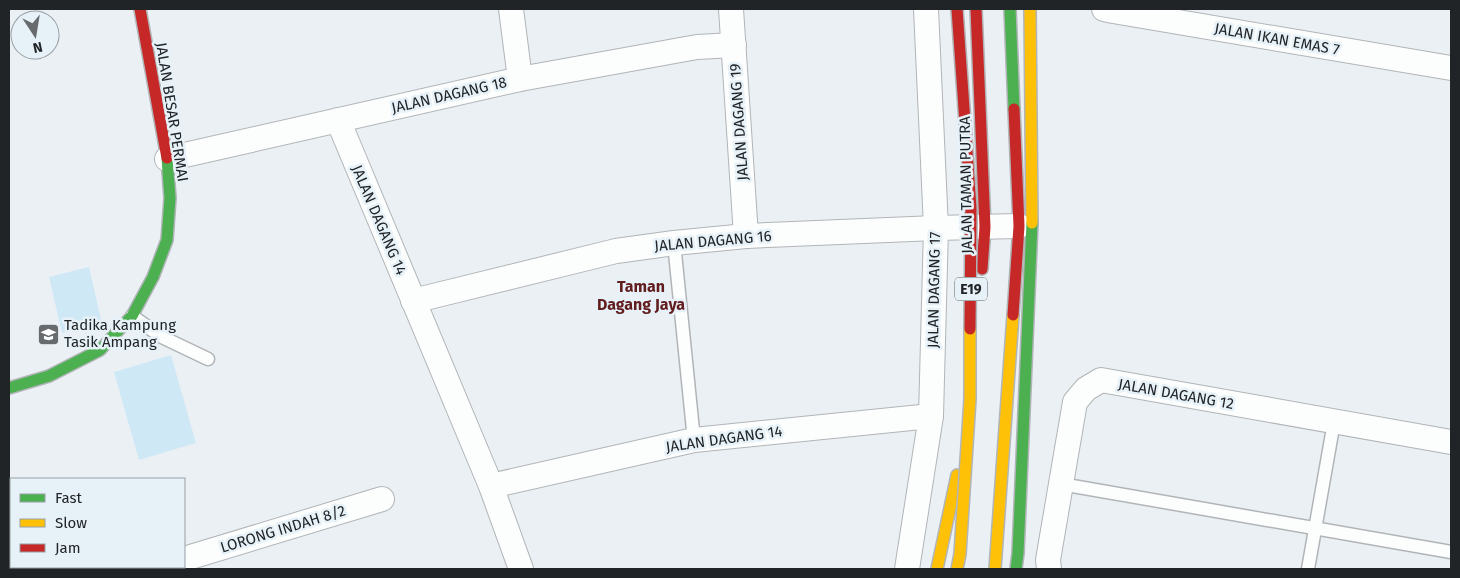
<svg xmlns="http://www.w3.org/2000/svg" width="1460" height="578" font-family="'Fira Sans',sans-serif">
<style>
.grass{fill:#cfe8f6}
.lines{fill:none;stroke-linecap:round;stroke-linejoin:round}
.lane-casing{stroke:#b1b5b8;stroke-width:15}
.street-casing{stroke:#b1b5b8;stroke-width:26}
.fast-casing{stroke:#b1b5b8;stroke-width:14}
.slow-casing{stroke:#b1b5b8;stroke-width:14}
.jam-casing{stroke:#b1b5b8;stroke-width:14}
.lane{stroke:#fcfdfd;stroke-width:12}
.street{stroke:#fcfdfd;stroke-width:24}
.fast{stroke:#4caf50;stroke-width:11}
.slow{stroke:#ffc107;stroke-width:11}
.jam{stroke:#c62828;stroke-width:11}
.slow-bridge-casing{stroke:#b1b5b8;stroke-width:14;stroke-linecap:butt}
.jam-bridge-casing{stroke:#b1b5b8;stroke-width:14;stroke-linecap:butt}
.slow-bridge{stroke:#ffc107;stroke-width:11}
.jam-bridge{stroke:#c62828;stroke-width:11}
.labels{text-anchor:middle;stroke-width:5;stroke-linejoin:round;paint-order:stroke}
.shield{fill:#e7f1f8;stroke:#5c6265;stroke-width:1}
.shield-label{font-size:14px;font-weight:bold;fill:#202426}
.street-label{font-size:15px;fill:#202426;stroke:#e7f1f8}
.poi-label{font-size:15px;fill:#202426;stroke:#e7f1f8;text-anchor:start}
.neighbourhood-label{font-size:16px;font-weight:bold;fill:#621d1e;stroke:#e7f1f8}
</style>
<rect width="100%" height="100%" fill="#ebf0f4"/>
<g class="grass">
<path d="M89 267 102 324 62 333 49 277Z"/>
<path d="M171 355 196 443 139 460 114 372Z"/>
</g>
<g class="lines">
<defs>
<g id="lane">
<path d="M674 243 694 440"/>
<path d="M132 316 162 337 208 359"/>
<path d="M1061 484 1451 552"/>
<path d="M1308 569 1334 422"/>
</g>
<g id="street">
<path d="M511 9 520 79"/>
<path d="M731 9 746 236"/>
<path d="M1104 9 1113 11 1451 68"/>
<path d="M338 120 491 486 521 569"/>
<path d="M167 159 520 79 697 47 734 45"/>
<path d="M413 301 616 251 674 243 746 236 936 228 1019 226"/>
<path d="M491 486 694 440 931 416"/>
<path d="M184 559 382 499"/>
<path d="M150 569 158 567"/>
<path d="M907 569 931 416 936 228 926 9"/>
<path d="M1049 569 1048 560 1075 402 1086 389 1101 380 1451 442"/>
</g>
<g id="fast">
<path d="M1010 9 1014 109"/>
<path d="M9 388 49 376 100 350 132 316 153 277 167 240 170 198 167 158"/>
<path d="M1016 569 1018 553 1032 223"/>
</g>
<g id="slow">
<path d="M1030 9 1032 223"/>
<path d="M937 569 957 475"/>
<path d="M995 569 1013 315"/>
</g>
<g id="jam">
<path d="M140 9 167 158"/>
<path d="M976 9 985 227 982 269"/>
<path d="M1013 315 1019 226 1014 109"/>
</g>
</defs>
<use href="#lane" class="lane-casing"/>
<use href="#street" class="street-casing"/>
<use href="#fast" class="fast-casing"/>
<use href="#slow" class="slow-casing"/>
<use href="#jam" class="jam-casing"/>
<use href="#lane" class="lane"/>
<use href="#street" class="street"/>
<use href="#fast" class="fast"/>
<use href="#slow" class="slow"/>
<use href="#jam" class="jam"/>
<defs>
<path id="slow-bridge" d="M957 569 960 554 970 399V329"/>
<path id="jam-bridge" d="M957 9 971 208 970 329"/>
</defs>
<use href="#slow-bridge" class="slow-bridge-casing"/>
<use href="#jam-bridge" class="jam-bridge-casing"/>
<use href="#slow-bridge" class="slow-bridge"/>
<use href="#jam-bridge" class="jam-bridge"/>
</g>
<defs>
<symbol id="school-square" viewBox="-11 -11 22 22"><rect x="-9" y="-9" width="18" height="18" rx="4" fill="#676b6e" stroke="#e7f1f8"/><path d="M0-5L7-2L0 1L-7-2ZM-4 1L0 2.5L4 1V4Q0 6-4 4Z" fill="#fff"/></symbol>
</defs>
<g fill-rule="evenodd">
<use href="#school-square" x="36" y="322" width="25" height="25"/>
</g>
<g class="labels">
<rect class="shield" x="955" y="277.5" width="32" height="23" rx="4"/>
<g class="shield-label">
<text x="971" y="294">E19</text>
</g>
<g class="street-label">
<text transform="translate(1277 39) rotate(10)" y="5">JALAN IKAN EMAS 7</text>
<text transform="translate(449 95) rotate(-13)" y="5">JALAN DAGANG 18</text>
<text transform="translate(172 112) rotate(81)" y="5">JALAN BESAR PERMAI</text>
<text transform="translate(739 122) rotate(-94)" y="5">JALAN DAGANG 19</text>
<text transform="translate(966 185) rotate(-91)" y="5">JALAN TAMAN PUTRA</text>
<text transform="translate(379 220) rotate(67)" y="5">JALAN DAGANG 14</text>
<text transform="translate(713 241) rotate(-5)" y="5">JALAN DAGANG 16</text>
<text transform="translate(934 290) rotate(-89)" y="5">JALAN DAGANG 17</text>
<text transform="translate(1176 394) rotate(10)" y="5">JALAN DAGANG 12</text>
<text transform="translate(724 439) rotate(-8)" y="5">JALAN DAGANG 14</text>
<text transform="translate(283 529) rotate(-17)" y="5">LORONG INDAH 8/2</text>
</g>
<g class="poi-label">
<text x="64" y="330">Tadika Kampung<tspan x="64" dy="17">Tasik Ampang</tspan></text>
</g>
<g class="neighbourhood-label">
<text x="641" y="292">Taman<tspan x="641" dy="18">Dagang Jaya</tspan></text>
</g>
</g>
<rect width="1460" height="578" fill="none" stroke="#202426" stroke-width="20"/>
<rect x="10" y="478" width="175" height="90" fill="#e7f1f8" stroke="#979fa4"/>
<rect x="20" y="494" width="25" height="8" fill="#4caf50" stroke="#979fa4"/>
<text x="55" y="503" font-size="15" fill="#202426">Fast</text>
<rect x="20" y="519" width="25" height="8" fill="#ffc107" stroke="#979fa4"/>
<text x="55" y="528" font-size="15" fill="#202426">Slow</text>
<rect x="20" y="544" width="25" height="8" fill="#c62828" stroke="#979fa4"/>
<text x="55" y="553" font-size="15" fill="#202426">Jam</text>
<g transform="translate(35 35) rotate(168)"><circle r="24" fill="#e7f1f8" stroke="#979fa4"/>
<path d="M0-4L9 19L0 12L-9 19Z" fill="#676b6e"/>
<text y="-8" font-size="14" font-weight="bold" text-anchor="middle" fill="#202426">N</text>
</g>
</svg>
